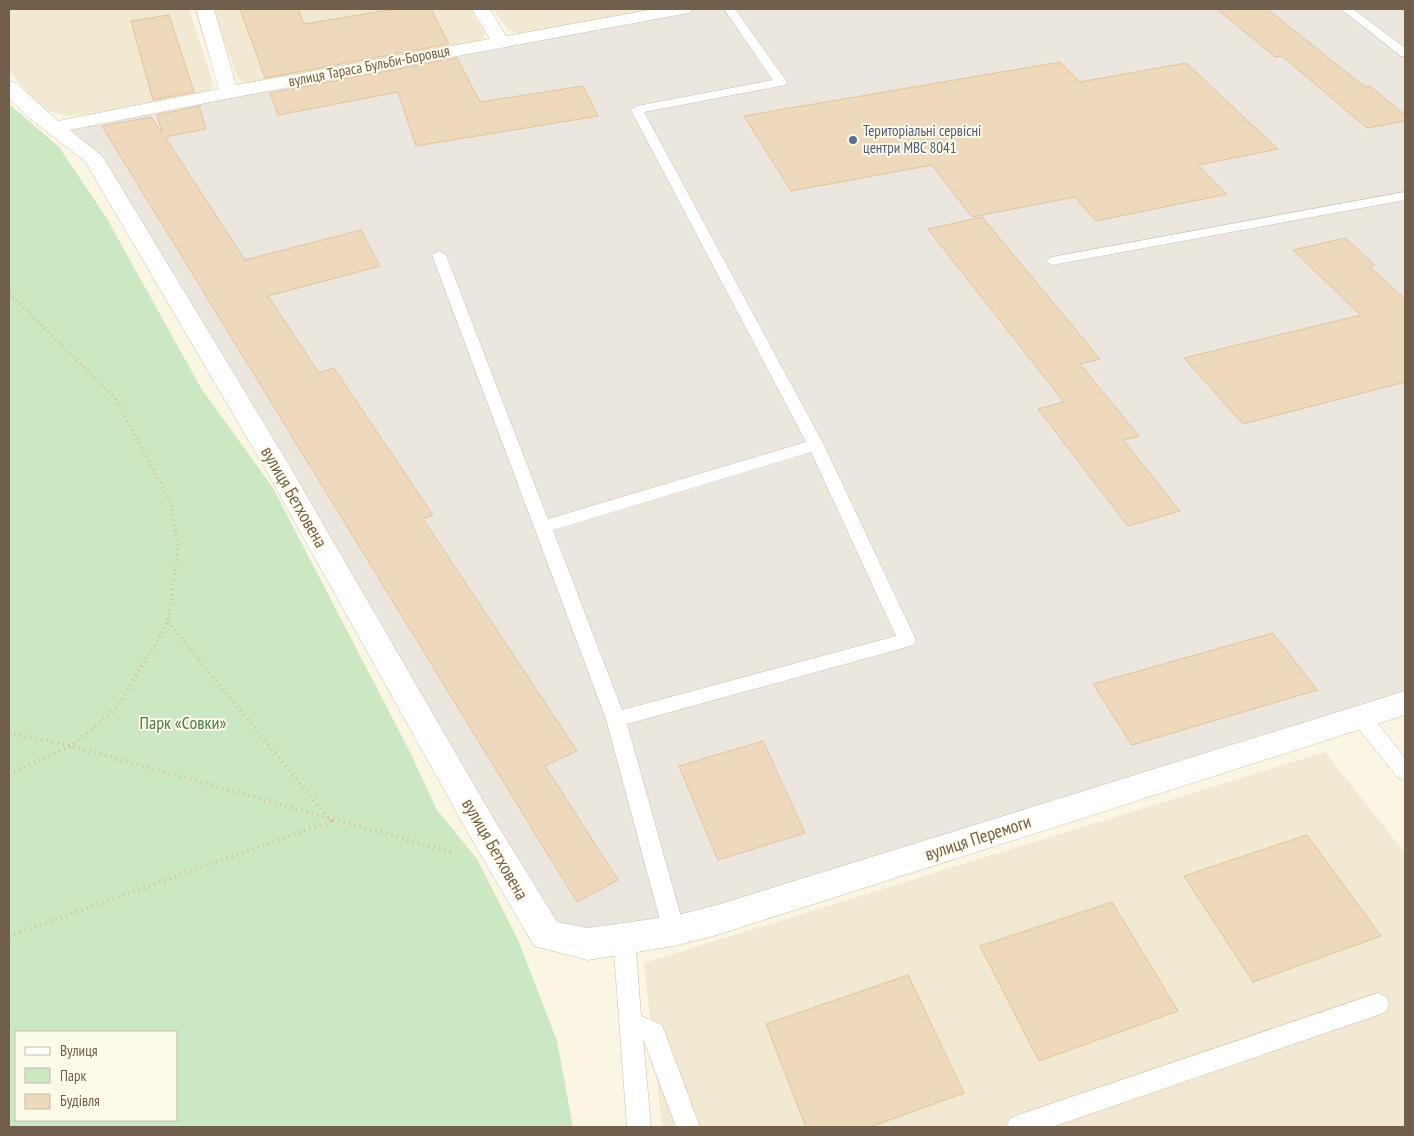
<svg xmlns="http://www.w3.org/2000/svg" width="1414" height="1136" font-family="'PT Sans Narrow',sans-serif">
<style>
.residential{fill:#f2e9d3}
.industrial{fill:#ebe6de}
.green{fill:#cce8c3;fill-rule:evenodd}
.building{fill:#efd9bd;stroke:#e1c39e}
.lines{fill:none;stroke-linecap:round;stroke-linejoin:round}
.service-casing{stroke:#ccbfab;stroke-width:1}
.minor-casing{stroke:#ccbfab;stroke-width:1}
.path-far1{stroke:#d3bda0;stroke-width:3;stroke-dasharray:1 4;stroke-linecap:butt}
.path{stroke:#d3bda0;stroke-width:4;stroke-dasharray:1 4.5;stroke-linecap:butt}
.service{fill:#fff;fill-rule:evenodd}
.minor{fill:#fff;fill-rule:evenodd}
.service-dot{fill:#5c6f8a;stroke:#fefaea;stroke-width:2}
.labels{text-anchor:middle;stroke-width:4;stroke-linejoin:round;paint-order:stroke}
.far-street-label{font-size:15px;fill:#725f4b;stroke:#fefaea}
.far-service-label{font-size:15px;fill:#4e5e75;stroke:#fefaea;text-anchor:start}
.street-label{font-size:18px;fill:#725f4b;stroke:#fefaea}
.park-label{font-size:18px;fill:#4d7d46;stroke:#fefaea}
</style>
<rect width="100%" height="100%" fill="#fbf6e4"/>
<g class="residential">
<path d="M9 9H189L213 83 210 90 202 93 86 115 67 116 51 112 38 105 9 71Z"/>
<path d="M213 9H471L485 34 481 40 469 44 252 84 243 83 237 77Z"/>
<path d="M493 9H664L529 33H516L507 29Z"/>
<path d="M1325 752 1405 853V1127H662L644 963Z"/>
</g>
<path class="industrial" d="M683 9H1405V703L717 920 546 935 93 157 56 127Z"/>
<path class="green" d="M9 104 59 147 106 217 201 388 273 488 409 750 437 810 477 859 519 942 557 1041 573 1127H9ZM16 1032H176V1120H16Z"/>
<g class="building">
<path d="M240 9H298L304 24 394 9H431L449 44 265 78Z"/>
<path d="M1217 9H1267L1365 87 1370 86 1405 115V121L1367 128 1282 56 1275 57Z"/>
<path d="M169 15 194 92 153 100 131 21Z"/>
<path d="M457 58 480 102 583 86 598 116 416 146 398 92 278 115 270 93Z"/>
<path d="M1060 62 1080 82 1186 63 1278 149 1198 165 1227 194 1096 221 1075 197 972 217 932 165 791 191 744 116Z"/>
<path d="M199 106 206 129 165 137 245 260 361 230 380 266 268 296 319 373 334 368 433 515 423 519 577 751 545 766 618 880 577 902 102 126 151 117 162 133 157 115Z"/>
<path d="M982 217 1100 359 1080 364 1139 436 1123 440 1180 511 1128 526 1038 409 1064 402 928 229Z"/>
<path d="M1345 238 1375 265 1369 266 1405 299V382L1243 424 1184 358 1361 315 1293 250Z"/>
<path d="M1273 633 1317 690 1132 745 1093 684Z"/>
<path d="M763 741 805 833 718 860 679 766Z"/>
<path d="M1307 835 1381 936 1253 982 1184 876Z"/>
<path d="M1112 902 1178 1011 1039 1061 980 946Z"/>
<path d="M908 975 964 1093 870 1127H806L766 1024Z"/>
</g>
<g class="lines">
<defs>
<g id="service">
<path d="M724 9H735L787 82 785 85 644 112 824 445 916 640 913 645 907 647 627 724 685 931 682 938 674 941 666 938 663 931 606 719 432 255 439 251 446 255 548 519 806 442 631 110 637 106 773 80ZM811 452 896 636 622 710 553 530Z"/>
<path d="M1341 9H1353L1405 48V56H1401Z"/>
<path d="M1405 192V200L1052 265 1045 261 1052 257Z"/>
<path d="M1361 709 1368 711 1405 758V780L1398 778 1354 723 1351 717 1354 711Z"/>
<path d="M624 928 632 931 635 938 641 1016 662 1025 700 1127H676L643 1039 651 1127H627L613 938 616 931Z"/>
<path d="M1378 993 1386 997 1389 1004 1386 1011 1378 1015 1052 1127H1006L1010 1119 1018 1115Z"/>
</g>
<path id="minor" d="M196 9H214L236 85 490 39 472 9H490L506 36 655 9H692L689 13 683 14 231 98 70 130 103 157 289 465 492 816 557 922 588 928 674 916 717 905 1405 691V715L717 935 674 946 588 960 534 946 470 836 263 465 85 161 29 118 9 98V81L16 83 58 121 219 89Z"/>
</defs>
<use href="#service" class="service-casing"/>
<use href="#minor" class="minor-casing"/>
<g class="path-far1">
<path d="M9 293 115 398 171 503 178 549 168 622 146 660"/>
<path d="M168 622 199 660"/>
</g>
<g class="path">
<path d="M9 733 71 746 455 853"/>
<path d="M9 774 71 746 117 708 146 659"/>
<path d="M9 936 331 821 198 659"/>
</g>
<use href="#service" class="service"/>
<use href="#minor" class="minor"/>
</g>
<circle class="service-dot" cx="853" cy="140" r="5"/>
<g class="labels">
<g class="far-street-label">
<text transform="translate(369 66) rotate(-11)" y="5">вулиця Тараса Бульби-Боровця</text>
</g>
<g class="far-service-label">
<text x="863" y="136">Територіальні сервісні<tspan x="863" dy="17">центри МВС 8041</tspan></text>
</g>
<g class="street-label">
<text transform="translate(294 497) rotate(60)" y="6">вулиця Бетховена</text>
<text transform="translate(978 838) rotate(-18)" y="6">вулиця Перемоги</text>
<text transform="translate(495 849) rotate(60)" y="6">вулиця Бетховена</text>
</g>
<g class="park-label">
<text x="183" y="729">Парк «Совки»</text>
</g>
</g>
<rect width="1414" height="1136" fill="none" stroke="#725f4b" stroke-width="20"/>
<rect x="15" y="1031" width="162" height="90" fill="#fefaea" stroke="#c6bcaa"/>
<rect x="25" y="1047" width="25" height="8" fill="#ffffff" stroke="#c6bcaa"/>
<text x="60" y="1056" font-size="15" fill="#725f4b">Вулиця</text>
<rect x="25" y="1068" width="25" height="15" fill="#cce8c3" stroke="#c6bcaa"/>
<text x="60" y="1081" font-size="15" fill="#725f4b">Парк</text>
<rect x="25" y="1094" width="25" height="15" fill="#efd9bd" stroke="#c6bcaa"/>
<text x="60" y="1106" font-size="15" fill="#725f4b">Будівля</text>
</svg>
